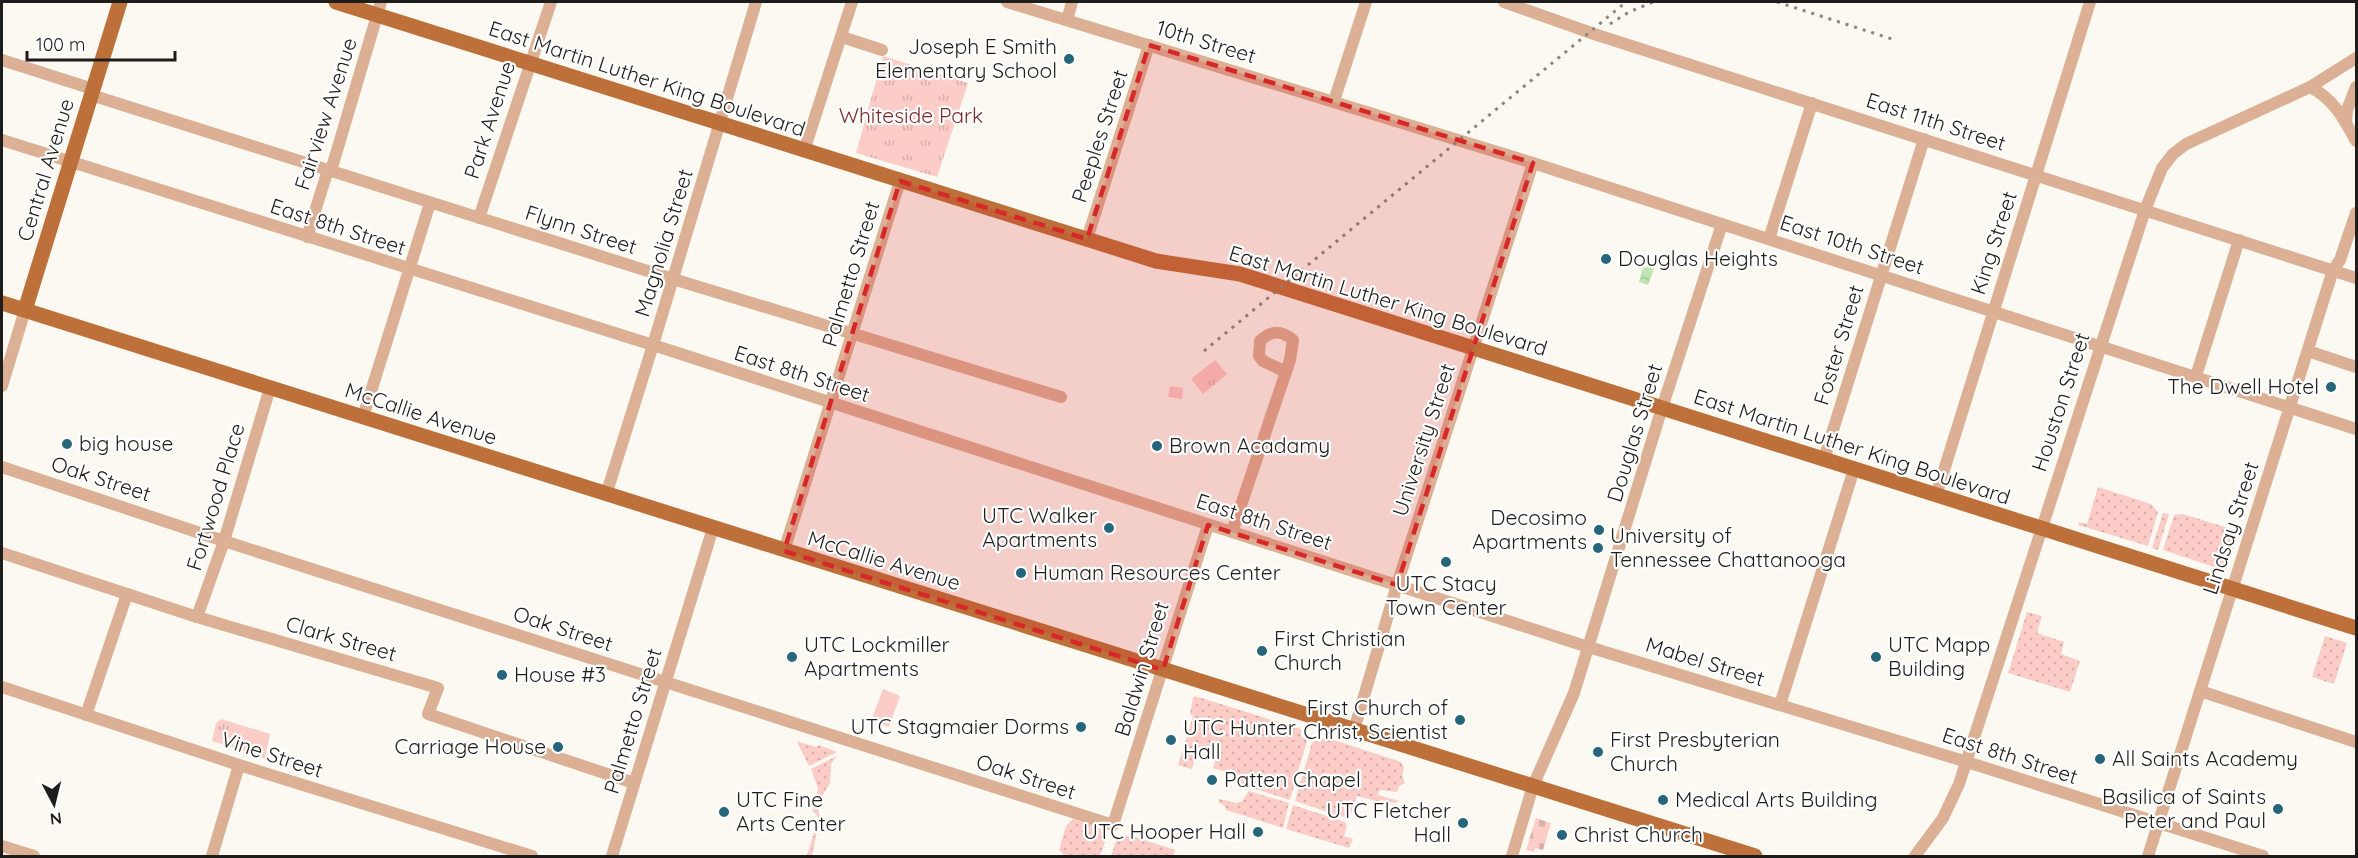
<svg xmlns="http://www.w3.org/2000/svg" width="2358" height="858" font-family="Quicksand,sans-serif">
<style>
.grass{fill:url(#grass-dots)}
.cemetery{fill:url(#cemetery-stones)}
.park{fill:url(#park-tufts)}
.garden{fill:#fcccc7}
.water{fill:url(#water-ripples)}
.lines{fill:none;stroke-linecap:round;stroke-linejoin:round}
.minor{stroke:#dcb095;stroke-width:12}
.major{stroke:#be703a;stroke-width:15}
.rail{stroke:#898783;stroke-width:3;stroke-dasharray:3 6;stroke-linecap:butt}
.marked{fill:#d62828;fill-opacity:0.2;stroke:#d62828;stroke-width:4.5;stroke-dasharray:12 8;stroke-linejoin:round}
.poi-dot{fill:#26657a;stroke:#fff;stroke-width:2}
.labels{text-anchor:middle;stroke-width:4.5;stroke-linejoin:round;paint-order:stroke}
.street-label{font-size:21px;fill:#1e1d1b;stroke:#fff}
.poi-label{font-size:21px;fill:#1e1d1b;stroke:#fff;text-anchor:start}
.park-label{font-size:21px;fill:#7a2b29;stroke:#fff}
</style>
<defs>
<pattern id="grass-dots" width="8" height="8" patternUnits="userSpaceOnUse" patternTransform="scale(1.5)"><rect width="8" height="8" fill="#fcccc7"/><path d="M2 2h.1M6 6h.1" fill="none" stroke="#d8afaa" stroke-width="1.8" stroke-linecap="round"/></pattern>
<pattern id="cemetery-stones" width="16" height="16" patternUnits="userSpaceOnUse" patternTransform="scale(1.5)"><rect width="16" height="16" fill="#fcccc7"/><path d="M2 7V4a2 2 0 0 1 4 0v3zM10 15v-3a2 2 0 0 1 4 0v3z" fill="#d8afaa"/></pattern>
<pattern id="park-tufts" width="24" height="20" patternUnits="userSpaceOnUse" patternTransform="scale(1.5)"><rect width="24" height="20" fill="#fcccc7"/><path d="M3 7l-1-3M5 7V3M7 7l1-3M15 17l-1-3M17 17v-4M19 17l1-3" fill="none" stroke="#d8afaa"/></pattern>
<pattern id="water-ripples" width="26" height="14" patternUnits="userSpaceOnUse" patternTransform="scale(1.5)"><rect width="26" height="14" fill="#bee5b1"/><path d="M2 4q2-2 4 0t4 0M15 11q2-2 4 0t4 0" fill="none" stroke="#a3c498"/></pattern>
</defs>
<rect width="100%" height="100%" fill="#fcf9f2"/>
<g class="grass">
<path d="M2098 487 2151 504 2158 512 2148 546 2078 525 2079 522 2087 524Z"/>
<path d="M2163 513 2169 514 2158 550 2152 548Z"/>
<path d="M2183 514 2238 531 2226 571 2163 550 2174 515Z"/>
<path d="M2027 612 2042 616 2037 633 2064 642 2061 654 2080 661 2070 692 2008 673Z"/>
<path d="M2325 636 2347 643 2334 684 2312 677Z"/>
<path d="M1195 696 1301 729V736L1307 741 1290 800 1240 784 1242 777 1213 768 1218 752 1204 747 1199 759 1195 758 1192 769 1178 765 1193 716 1190 714 1193 698Z"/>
<path d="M1325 737 1401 762 1404 768 1402 776 1405 783 1399 786 1397 792 1380 790 1378 795 1399 801 1395 803 1381 800 1380 802 1357 796 1349 819 1295 801 1312 743 1315 741 1320 742 1321 739Z"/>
<path d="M798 739 799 742 816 747 819 745 837 752 809 766 798 744Z"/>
<path d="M837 756 831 764 830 783 817 805 820 817 812 856H804L807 855 819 818 813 811 818 788 811 769Z"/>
<path d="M1249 791 1289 803 1283 828 1226 810 1225 806 1219 803V799L1237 803 1242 801Z"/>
<path d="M1293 805 1345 822 1347 826 1344 836 1353 839 1349 848 1286 829Z"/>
<path d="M1073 819 1099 826 1106 839 1100 856H1065L1059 850 1066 826Z"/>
<path d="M1129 835 1175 850 1173 856H1111L1116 841Z"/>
</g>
<path class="cemetery" d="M1536 818 1551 823 1543 850 1535 848 1534 852 1526 850Z"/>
<g class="park">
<path d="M883 56 968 83 937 177 856 153Z"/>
<path d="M1215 360 1227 374 1203 394 1191 379Z"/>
<path d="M1170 386 1183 388 1182 399 1168 397Z"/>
<path d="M221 719 270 734 265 758 212 741 216 723Z"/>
</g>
<path class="garden" d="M883 689 900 696 889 727 871 721Z"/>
<path class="water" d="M1647 264 1655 266 1648 285 1639 282 1643 267 1646 268Z"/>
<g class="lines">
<g class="minor">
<path d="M1007 2 1533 163 2356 429"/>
<path d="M1504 2 1594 34 2356 278"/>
<path d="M1067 20 1072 2"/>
<path d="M842 37 882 50"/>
<path d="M2 60 93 89"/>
<path d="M2310 87C2333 98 2344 119 2356 141"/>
<path d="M91 95 673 279 1061 397"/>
<path d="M1334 101 1366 2"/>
<path d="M2346 123 2347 110 2356 87"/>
<path d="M2 140 653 345 1582 645 1967 762 2263 856"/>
<path d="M804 151 852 2"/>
<path d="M479 218 551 2"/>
<path d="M307 237 326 176 333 164 381 2"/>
<path d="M1087 239 1149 45"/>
<path d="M1769 239 1812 103"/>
<path d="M2308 351 2356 367"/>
<path d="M2196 376 2239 240"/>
<path d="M2 386 25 310"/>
<path d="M363 417 430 203"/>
<path d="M1824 459 1924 139"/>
<path d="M2 467 224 541 1113 825 1208 525"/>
<path d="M606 495 653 345 756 2"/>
<path d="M1936 496 2090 2"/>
<path d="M1232 532 1290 360 1293 340C1281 330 1271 330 1260 341L1259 356 1263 361 1286 372"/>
<path d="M784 551 900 181"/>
<path d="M2 553 197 617 438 688 428 714 634 783"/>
<path d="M197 617 224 541 270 388"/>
<path d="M2 687 239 765 532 856"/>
<path d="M2200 691 2356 742"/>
<path d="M1780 705 1854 469"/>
<path d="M86 715 127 594"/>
<path d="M1354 730 1397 585 1533 163"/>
<path d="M2 846 34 856"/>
<path d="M212 856 239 765"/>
<path d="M612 856 713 528"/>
<path d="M1512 856 1533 786 1574 693 1662 408 1722 224"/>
<path d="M1915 856 1943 818 1959 784 2145 210 2162 168 2173 154 2186 144 2310 87 2356 58"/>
<path d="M2148 856 2333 270 2340 260 2356 213"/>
</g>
<g class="major">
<path d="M336 2 1156 261 1240 274 2356 628"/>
<path d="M2 303 1755 856"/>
<path d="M25 310 120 2"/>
</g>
<g class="rail">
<path d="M1777 2 1892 39"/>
<path d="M1610 24 1629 12 1653 2"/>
<path d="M1204 351 1626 2"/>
</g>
</g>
<path class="marked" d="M1149 45 1533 163 1397 585 1208 525 1163 670 784 551 900 181 1087 239Z"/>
<g class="poi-dot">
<circle cx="1069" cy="59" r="6"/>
<circle cx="1606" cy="259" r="6"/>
<circle cx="2331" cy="387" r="6"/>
<circle cx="67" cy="444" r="6"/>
<circle cx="1157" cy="446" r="6"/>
<circle cx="1109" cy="528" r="6"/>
<circle cx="1599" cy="530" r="6"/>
<circle cx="1598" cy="548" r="6"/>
<circle cx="1446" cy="562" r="6"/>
<circle cx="1021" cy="573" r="6"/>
<circle cx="1262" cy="651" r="6"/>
<circle cx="792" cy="657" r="6"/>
<circle cx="1876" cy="657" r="6"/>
<circle cx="502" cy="675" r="6"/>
<circle cx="1460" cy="720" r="6"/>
<circle cx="1081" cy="727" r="6"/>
<circle cx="1171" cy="740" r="6"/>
<circle cx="558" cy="747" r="6"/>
<circle cx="1598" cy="752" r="6"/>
<circle cx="2100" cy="759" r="6"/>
<circle cx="1212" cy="780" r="6"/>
<circle cx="1663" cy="800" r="6"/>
<circle cx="2278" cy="809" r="6"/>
<circle cx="724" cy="812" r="6"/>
<circle cx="1463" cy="823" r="6"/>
<circle cx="1258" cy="832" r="6"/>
<circle cx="1562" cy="835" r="6"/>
</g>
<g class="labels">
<g class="street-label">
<text transform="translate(1206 42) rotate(17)" y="7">10th Street</text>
<text transform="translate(647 79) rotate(18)" y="7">East Martin Luther King Boulevard</text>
<text transform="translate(326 114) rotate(-72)" y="7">Fairview Avenue</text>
<text transform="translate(490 120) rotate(-72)" y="7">Park Avenue</text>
<text transform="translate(1936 122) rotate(18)" y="7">East 11th Street</text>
<text transform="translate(1100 136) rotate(-72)" y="7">Peeples Street</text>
<text transform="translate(46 170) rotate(-73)" y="7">Central Avenue</text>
<text transform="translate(338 227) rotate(18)" y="7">East 8th Street</text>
<text transform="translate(581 230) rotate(18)" y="7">Flynn Street</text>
<text transform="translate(664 243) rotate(-73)" y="7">Magnolia Street</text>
<text transform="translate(1994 243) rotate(-72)" y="7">King Street</text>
<text transform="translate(1852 245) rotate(18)" y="7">East 10th Street</text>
<text transform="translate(851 274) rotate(-73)" y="7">Palmetto Street</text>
<text transform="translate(1388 301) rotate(17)" y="7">East Martin Luther King Boulevard</text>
<text transform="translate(1839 345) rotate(-73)" y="7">Foster Street</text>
<text transform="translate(802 374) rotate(18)" y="7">East 8th Street</text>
<text transform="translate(2061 402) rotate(-72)" y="7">Houston Street</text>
<text transform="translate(421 414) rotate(18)" y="7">McCallie Avenue</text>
<text transform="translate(1635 433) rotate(-73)" y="7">Douglas Street</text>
<text transform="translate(1424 440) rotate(-72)" y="7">University Street</text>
<text transform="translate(1852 447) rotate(18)" y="7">East Martin Luther King Boulevard</text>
<text transform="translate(101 479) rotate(18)" y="7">Oak Street</text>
<text transform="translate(216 497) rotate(-73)" y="7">Fortwood Place</text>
<text transform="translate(1264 522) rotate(18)" y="7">East 8th Street</text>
<text transform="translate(2231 528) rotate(-72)" y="7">Lindsay Street</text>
<text transform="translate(884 561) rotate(17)" y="7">McCallie Avenue</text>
<text transform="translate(563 629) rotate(18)" y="7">Oak Street</text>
<text transform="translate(341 639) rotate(16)" y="7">Clark Street</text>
<text transform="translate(1705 662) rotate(17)" y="7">Mabel Street</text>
<text transform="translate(1142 669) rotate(-73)" y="7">Baldwin Street</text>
<text transform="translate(633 721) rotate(-73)" y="7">Palmetto Street</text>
<text transform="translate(272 755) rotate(18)" y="7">Vine Street</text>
<text transform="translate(2010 756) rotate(18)" y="7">East 8th Street</text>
<text transform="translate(1026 777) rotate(18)" y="7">Oak Street</text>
</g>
<g class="poi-label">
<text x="1057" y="54" text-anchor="end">Joseph E Smith<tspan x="1057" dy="24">Elementary School</tspan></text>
<text x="1618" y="266">Douglas Heights</text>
<text x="2319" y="394" text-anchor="end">The Dwell Hotel</text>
<text x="79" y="451">big house</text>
<text x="1169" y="453">Brown Acadamy</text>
<text x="1097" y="523" text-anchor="end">UTC Walker<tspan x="1097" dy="24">Apartments</tspan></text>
<text x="1587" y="525" text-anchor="end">Decosimo<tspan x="1587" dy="24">Apartments</tspan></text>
<text x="1610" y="543">University of<tspan x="1610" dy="24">Tennessee Chattanooga</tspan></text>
<text x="1033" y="580">Human Resources Center</text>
<text x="1446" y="591" text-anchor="middle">UTC Stacy<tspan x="1446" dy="24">Town Center</tspan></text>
<text x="1274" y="646">First Christian<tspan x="1274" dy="24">Church</tspan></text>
<text x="804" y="652">UTC Lockmiller<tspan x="804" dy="24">Apartments</tspan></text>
<text x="1888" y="652">UTC Mapp<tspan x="1888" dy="24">Building</tspan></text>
<text x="514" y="682">House #3</text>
<text x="1448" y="715" text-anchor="end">First Church of<tspan x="1448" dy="24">Christ, Scientist</tspan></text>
<text x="1069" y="734" text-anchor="end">UTC Stagmaier Dorms</text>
<text x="1183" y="735">UTC Hunter<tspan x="1183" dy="24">Hall</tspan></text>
<text x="1610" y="747">First Presbyterian<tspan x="1610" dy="24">Church</tspan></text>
<text x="546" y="754" text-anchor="end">Carriage House</text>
<text x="2112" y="766">All Saints Academy</text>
<text x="1224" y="787">Patten Chapel</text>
<text x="2266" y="804" text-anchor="end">Basilica of Saints<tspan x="2266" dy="24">Peter and Paul</tspan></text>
<text x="736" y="807">UTC Fine<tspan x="736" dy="24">Arts Center</tspan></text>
<text x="1675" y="807">Medical Arts Building</text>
<text x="1451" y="818" text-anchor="end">UTC Fletcher<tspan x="1451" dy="24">Hall</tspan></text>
<text x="1246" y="839" text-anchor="end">UTC Hooper Hall</text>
<text x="1574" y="842">Christ Church</text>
</g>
<g class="park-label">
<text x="911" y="123">Whiteside Park</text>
</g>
</g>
<rect width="2358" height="858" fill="none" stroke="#1e1d1b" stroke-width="6"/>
<g transform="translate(54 804) rotate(173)" stroke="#ffffff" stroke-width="4.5" paint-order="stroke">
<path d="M0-4.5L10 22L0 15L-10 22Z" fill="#1e1d1b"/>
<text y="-9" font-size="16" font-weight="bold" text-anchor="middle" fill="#1e1d1b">N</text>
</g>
<path d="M27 51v9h148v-9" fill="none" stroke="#1e1d1b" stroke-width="3"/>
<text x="36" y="51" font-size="18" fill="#1e1d1b" stroke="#ffffff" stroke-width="4.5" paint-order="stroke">100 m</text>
</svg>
